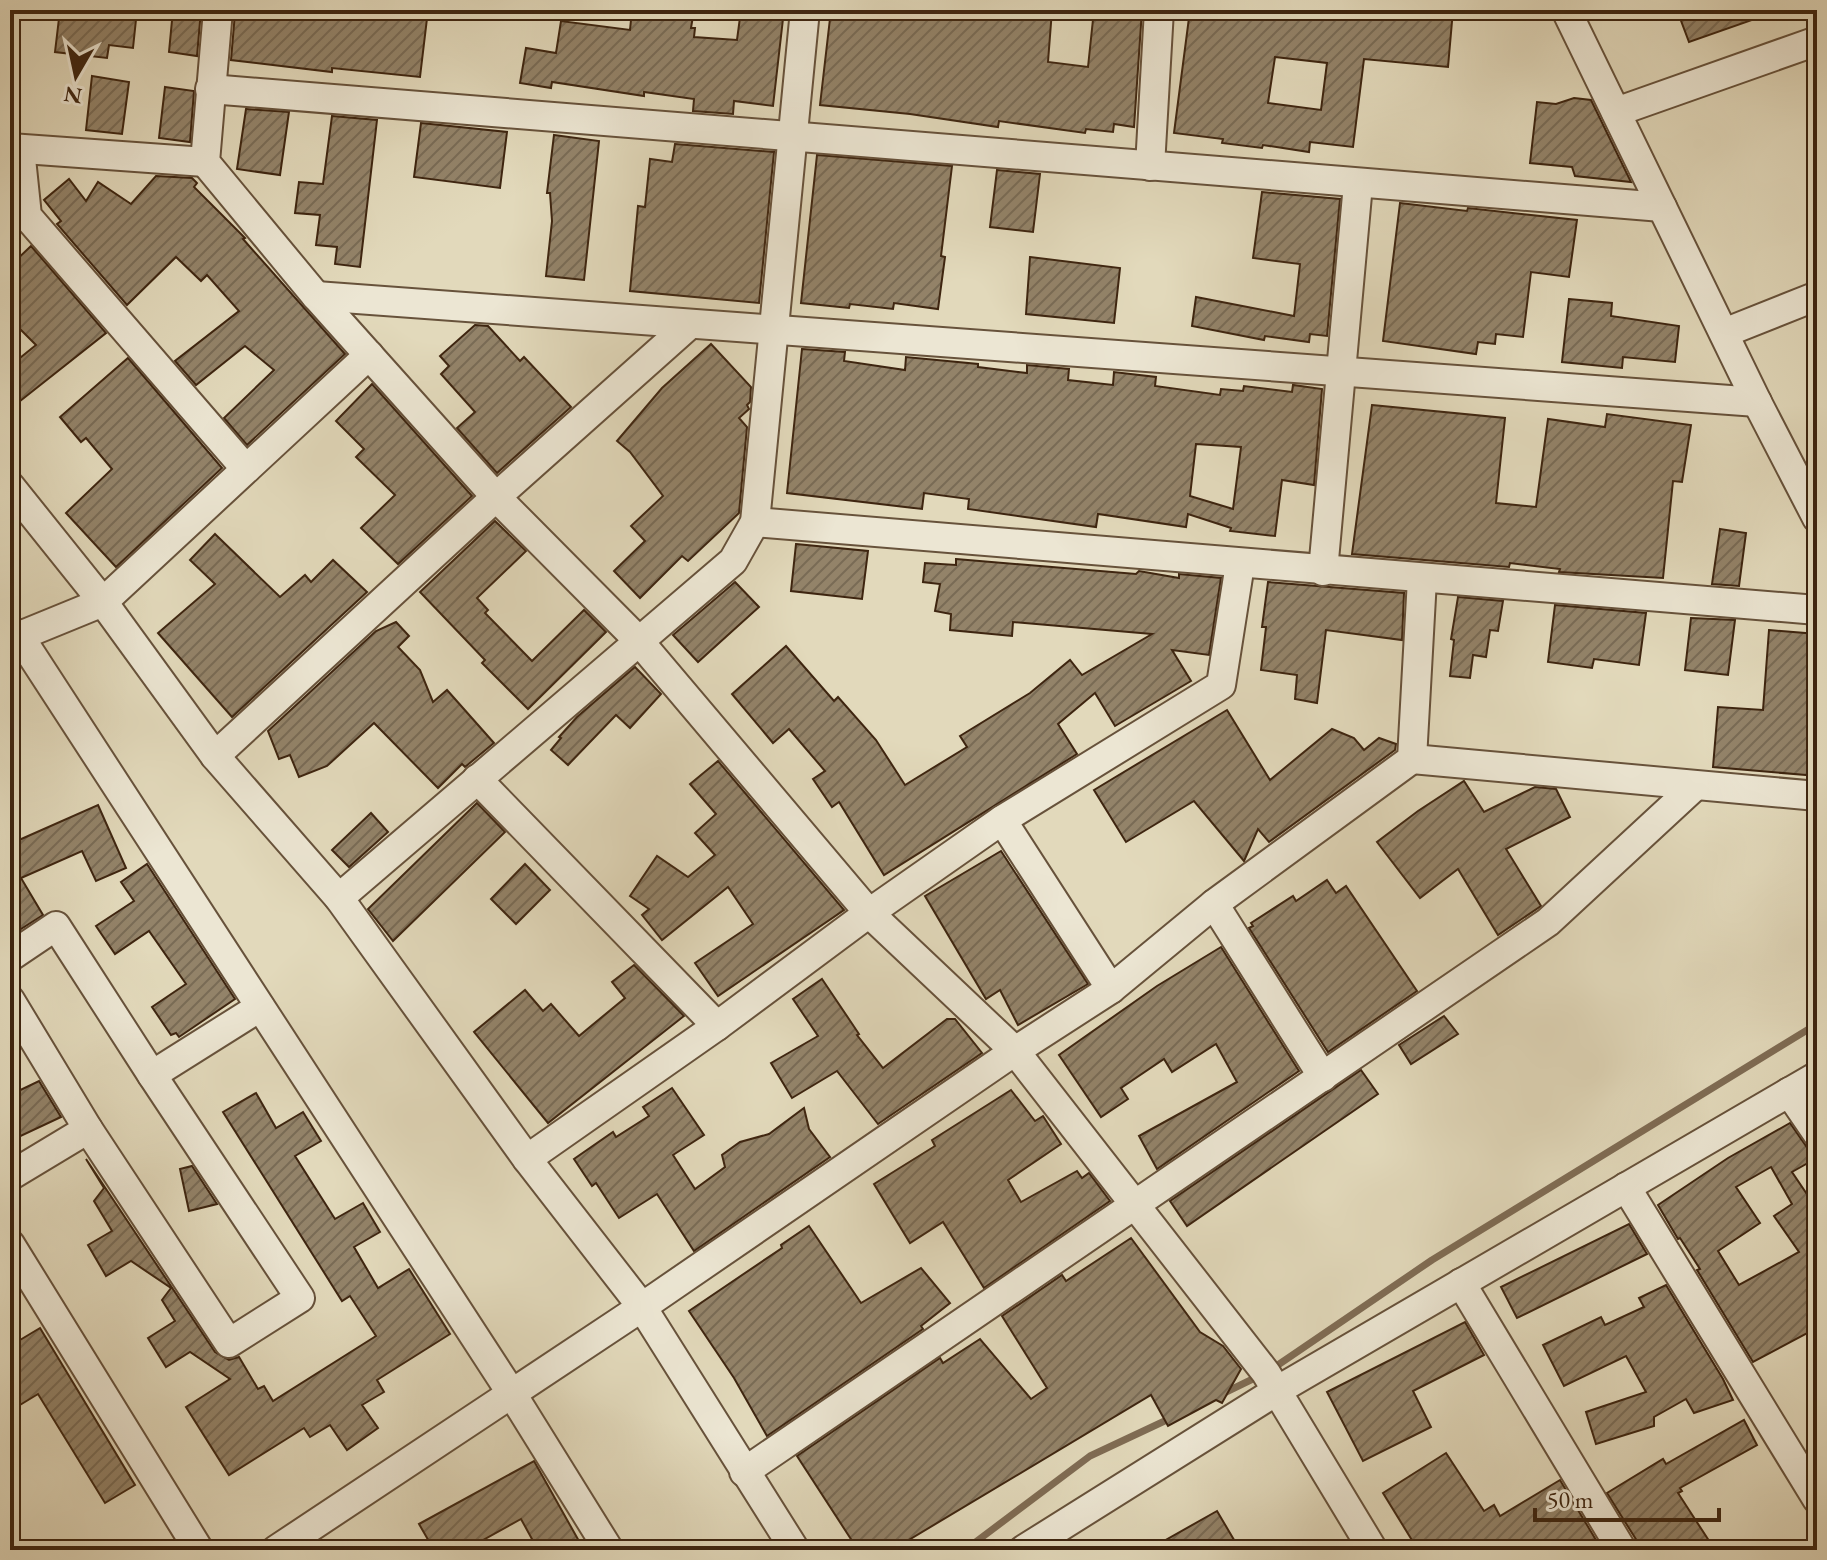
<svg xmlns="http://www.w3.org/2000/svg" width="1827" height="1560" font-family="'EB Garamond',serif">
<style>
.lines{fill:none;stroke-linecap:round;stroke-linejoin:round}
.stream{stroke:#7f6c54;stroke-width:7}
.building{fill:url(#building-hatch);stroke:#3e2510;stroke-width:2;fill-rule:evenodd}
.minor-casing{stroke:#67523b;stroke-width:32}
.minor{stroke:#ece6d3;stroke-width:28}
</style>
<defs>
<pattern id="building-hatch" width="6" height="6" patternUnits="userSpaceOnUse" patternTransform="scale(2)"><rect width="6" height="6" fill="#938369"/><path d="M-1 1l2-2M0 6l6-6M5 7l2-2" fill="none" stroke="#796b55"/></pattern>
</defs>
<rect width="100%" height="100%" fill="#e2d9bb"/>
<filter id="stains"><feTurbulence type="fractalNoise" baseFrequency=".0025" numOctaves="4"/><feColorMatrix values="0 0 0 0 .2 0 0 0 0 .09 0 0 0 0 .02 0 0 0 .5 -.17"/></filter>
<radialGradient id="worn" r=".72"><stop offset=".6" stop-color="#630" stop-opacity="0"/><stop offset="1" stop-color="#630" stop-opacity=".3"/></radialGradient>
<g class="lines">
<g class="stream">
<path d="M1272 1369 1432 1260 1817 1024"/>
<path d="M1222 1394 1261 1375"/>
<path d="M965 1550 1090 1456 1171 1418"/>
</g>
</g>
<g class="building">
<path d="M60 10H137L133 48 109 45 107 58 55 52Z"/>
<path d="M173 10H201L197 56 169 52Z"/>
<path d="M246 10H428L420 77 332 68V72L231 60 235 13 245 14Z"/>
<path d="M632 10H694L691 28H695L694 37 737 40 741 10H784L773 106 734 101 733 114 693 111 694 99 644 92V96L552 82 551 88 520 83 526 48 556 53 561 21 630 30Z"/>
<path d="M831 10H1052L1048 62 1088 67 1094 10H1142L1134 127 1114 124 1113 132 1086 129 1085 133 999 121 998 127 910 114 820 105Z"/>
<path d="M1190 10H1453L1448 67 1364 59 1353 147 1310 142 1309 152 1263 145 1262 148 1222 143 1223 139 1174 133ZM1275 57 1327 63 1321 110 1268 103Z"/>
<path d="M1677 10H1771L1772 13 1689 42Z"/>
<path d="M92 76 129 82 122 134 86 130Z"/>
<path d="M165 87 194 91 190 142 159 138Z"/>
<path d="M1574 98 1591 100 1631 182 1575 176 1572 167 1530 163 1537 102 1556 104Z"/>
<path d="M246 109 289 112 280 175 237 169Z"/>
<path d="M332 116 377 120 360 267 335 264 337 247 316 245 320 215 295 213 299 182 323 184Z"/>
<path d="M421 123 507 132 500 188 414 177Z"/>
<path d="M554 135 599 141 584 280 546 276 552 221 550 193H547Z"/>
<path d="M675 144 774 152 759 303 630 291 638 206 645 207 650 159 672 162Z"/>
<path d="M817 155 952 166 941 256 945 257 938 309 894 303 893 309 850 304 849 308 801 303Z"/>
<path d="M997 170 1040 174 1033 232 990 227Z"/>
<path d="M156 176 192 178 197 183 194 187 245 238 243 239 345 354 247 445 224 418 274 370 245 346 196 385 175 361 239 311 207 275 201 281 176 257 127 305 57 224 61 221 44 200 69 179 86 201 98 182 131 204Z"/>
<path d="M1262 192 1340 199 1327 336 1310 334 1309 342 1265 336 1264 340 1192 326 1196 297 1294 316 1300 264 1253 258Z"/>
<path d="M1400 203 1467 211 1468 208 1577 220 1569 277 1531 272 1523 337 1496 334 1495 344 1478 342 1476 354 1383 341Z"/>
<path d="M31 246 106 333 10 409V366L36 345 10 319V266Z"/>
<path d="M1030 257 1120 268 1114 323 1026 314Z"/>
<path d="M1569 299 1612 303 1611 316 1679 326 1675 362 1623 357 1622 368 1562 362Z"/>
<path d="M475 325 488 326 520 361 524 357 571 407 497 473 457 428 475 412 441 374 449 366 440 356Z"/>
<path d="M711 344 751 387 750 402 747 405 749 409 739 418 747 427 739 513 688 561 682 556 640 598 614 571 645 541 631 526 663 496 630 452 617 441 662 388Z"/>
<path d="M802 349 845 352 844 361 905 370 906 357 978 364V367L1027 373V365L1069 369 1068 380 1113 385 1114 372 1156 377 1155 386 1220 395 1221 389 1243 391 1244 386 1292 392 1293 385 1322 389 1314 485 1282 480 1275 536 1230 531 1231 528 1188 514 1186 527 1098 514 1096 527 968 509 969 499 924 493 922 509 787 493ZM1196 444 1241 447 1233 509 1190 496Z"/>
<path d="M128 358 222 468 116 567 66 513 112 469 86 438 81 442 60 417Z"/>
<path d="M372 384 472 496 398 564 361 528 395 495 356 457 364 449 336 421Z"/>
<path d="M1372 405 1505 418 1496 503 1536 507 1548 419 1605 427 1607 414 1691 425 1682 482 1673 481 1663 578 1559 572 1560 569 1510 563 1509 567 1352 554Z"/>
<path d="M495 521 526 551 477 598 488 610 485 613 532 661 584 610 606 632 528 709 482 663 485 660 420 592Z"/>
<path d="M1720 529 1746 533 1739 586 1712 584Z"/>
<path d="M215 534 280 597 305 575 311 582 333 560 367 592 232 717 158 633 215 584 190 560Z"/>
<path d="M796 544 868 551 862 599 791 591Z"/>
<path d="M956 559 1136 574 1139 571 1179 578V574L1221 578 1209 655 1172 650 1191 681 1115 726 1095 693 1058 724 1077 754 884 875 839 802 832 807 813 779 825 771 789 729 773 743 732 694 786 646 834 701 838 697 876 740 905 785 967 747 960 736 1030 693 1070 660 1082 675 1152 634 1013 622 1012 636 950 630 951 614 935 611 940 584 923 582 925 563 956 565Z"/>
<path d="M735 582 759 607 698 662 673 635Z"/>
<path d="M1268 582 1404 593 1402 640 1326 630 1317 703 1295 699 1297 675 1261 670 1266 627H1262Z"/>
<path d="M1458 597 1503 601 1498 631 1490 630 1486 657 1473 655 1470 678 1450 676 1454 640 1451 639Z"/>
<path d="M1555 605 1646 613 1639 665 1594 659 1592 668 1548 662Z"/>
<path d="M1691 618 1735 620 1728 675 1685 670Z"/>
<path d="M396 622 409 636 398 647 420 670 433 702 447 690 494 743 465 767 462 764 438 788 374 723 327 766 299 777 290 755 279 759 268 731 376 631Z"/>
<path d="M1769 630 1817 634V776L1713 767 1718 707 1763 710Z"/>
<path d="M635 667 661 694 630 728 616 715 568 765 551 750 561 738 559 737 577 717Z"/>
<path d="M1227 710 1270 780 1332 729 1354 738 1364 750 1379 738 1396 744 1395 750 1269 842 1258 829 1244 861 1194 801 1126 842 1094 790Z"/>
<path d="M718 761 844 910 718 996 695 963 753 924 728 887 662 940 642 915 649 909 630 896 657 856 688 877 715 855 695 833 716 814 690 784Z"/>
<path d="M1464 781 1484 812 1535 787 1556 789 1570 817 1506 849 1541 906 1498 935 1458 869 1420 898 1377 842 1418 811Z"/>
<path d="M477 803 505 832 393 941 368 909Z"/>
<path d="M98 805 126 868 96 881 82 851 21 878 43 915 10 936V844Z"/>
<path d="M371 813 388 832 349 867 332 850Z"/>
<path d="M1001 851 1088 984 1018 1025 1000 990 986 999 925 896Z"/>
<path d="M147 864 235 999 179 1037 176 1033 171 1035 152 1007 186 984 149 931 115 954 96 926 134 901 121 882Z"/>
<path d="M525 864 550 890 516 924 491 899Z"/>
<path d="M1327 880 1336 893 1346 886 1417 991 1328 1052 1249 928 1253 926 1251 923 1293 896 1296 901Z"/>
<path d="M1221 947 1299 1071 1157 1169 1139 1136 1237 1082 1216 1044 1172 1072 1164 1059 1121 1088 1128 1099 1101 1117 1059 1055 1157 986Z"/>
<path d="M634 965 684 1016 548 1123 474 1032 525 990 543 1011 551 1004 579 1036 625 998 612 982Z"/>
<path d="M822 979 859 1034 857 1035 883 1068 947 1019H955L982 1053 878 1124 837 1071 792 1098 771 1063 818 1036 793 999Z"/>
<path d="M1444 1016 1458 1034 1411 1064 1399 1045Z"/>
<path d="M1361 1070 1378 1094 1187 1226 1170 1201Z"/>
<path d="M39 1081 61 1117 10 1141V1095Z"/>
<path d="M672 1088 704 1135 673 1155 695 1189 725 1167 722 1155 740 1142 769 1134 804 1108 809 1129 830 1157 694 1251 657 1194 619 1218 596 1183 592 1186 574 1159 613 1132 616 1137 649 1116 643 1107Z"/>
<path d="M1011 1090 1035 1121 1043 1116 1061 1144 1008 1180 1021 1202 1077 1171 1082 1178 1089 1173 1110 1201 984 1288 943 1222 910 1243 874 1184 935 1146 932 1140Z"/>
<path d="M256 1093 276 1128 303 1112 321 1141 295 1156 335 1219 363 1203 380 1232 354 1247 378 1288 409 1269 450 1334 377 1380 384 1392 362 1405 378 1428 347 1450 330 1425 310 1437 304 1428 229 1475 186 1407 230 1379 190 1352 166 1367 148 1338 175 1321 162 1300 171 1288 131 1261 106 1276 88 1245 112 1231 94 1201 104 1188 86 1159 215 1352 229 1360 239 1357 258 1389 264 1386 273 1401 376 1336 350 1296 342 1301 223 1112Z"/>
<path d="M1790 1123 1815 1159 1792 1172 1817 1209V1328L1753 1362 1697 1270 1700 1269 1680 1238 1678 1239 1658 1205 1728 1158ZM1771 1167 1792 1204 1774 1216 1799 1252 1739 1285 1718 1251 1760 1223 1736 1187Z"/>
<path d="M192 1166 217 1204 189 1211 180 1169Z"/>
<path d="M1629 1224 1647 1254 1517 1318 1501 1287Z"/>
<path d="M809 1226 861 1303 921 1268 950 1303 921 1326 923 1329 767 1436 734 1378 689 1311 782 1248 781 1245Z"/>
<path d="M1131 1238 1200 1332 1223 1346 1241 1369 1222 1403 1216 1400 1168 1426 1151 1395 892 1550H858L797 1456 940 1358 943 1363 980 1339 1031 1399 1047 1388 1002 1316 1062 1275 1066 1281Z"/>
<path d="M1666 1285 1723 1379 1733 1400 1694 1413 1686 1399 1654 1417V1426L1596 1444 1586 1412 1646 1392 1626 1356 1564 1386 1543 1345 1601 1317 1605 1325 1644 1307 1639 1298Z"/>
<path d="M1465 1322 1484 1355 1413 1391 1431 1427 1363 1461 1327 1392Z"/>
<path d="M40 1328 135 1485 105 1503 38 1394 10 1411V1346Z"/>
<path d="M1744 1420 1757 1445 1680 1488 1682 1491 1678 1493 1715 1550H1639L1637 1541 1607 1493 1663 1459 1666 1464Z"/>
<path d="M1446 1453 1484 1511 1494 1505 1500 1516 1560 1480 1602 1550H1418L1383 1493Z"/>
<path d="M534 1461 584 1550H538L521 1519 465 1550H434L419 1524Z"/>
<path d="M1217 1511 1240 1550H1148Z"/>
</g>
<g class="lines">
<defs>
<g id="minor">
<path d="M218 10 205 162 316 296 496 497 639 641 869 913 1015 1051 1266 1373 1373 1550"/>
<path d="M1566 10 1757 402 1817 518"/>
<path d="M210 89 1662 207"/>
<path d="M1616 112 1817 41"/>
<path d="M10 148 205 162"/>
<path d="M20 149 27 216 246 469"/>
<path d="M1150 166 1159 10"/>
<path d="M316 296 1757 402"/>
<path d="M1724 333 1817 296"/>
<path d="M10 486 103 602 215 756 339 898 527 1159 642 1307 795 1550"/>
<path d="M755 522 1817 610"/>
<path d="M1323 571 1358 184"/>
<path d="M18 634 512 1394 609 1550"/>
<path d="M10 640 103 602 369 355"/>
<path d="M215 756 496 497 690 324"/>
<path d="M1412 759 1817 796"/>
<path d="M477 779 717 1026"/>
<path d="M1002 820 1111 989"/>
<path d="M339 898 733 561 755 522 805 10"/>
<path d="M1214 904 1323 1077"/>
<path d="M10 957 56 926 152 1075 300 1298 229 1343 88 1129 10 1000"/>
<path d="M152 1075 260 1007"/>
<path d="M1789 1092 1817 1133"/>
<path d="M527 1159 717 1026 869 913 1002 820 1221 685 1240 564"/>
<path d="M10 1176 88 1129"/>
<path d="M1626 1187 1817 1499"/>
<path d="M10 1244 199 1550"/>
<path d="M1461 1283 1622 1550"/>
<path d="M744 1472 1548 922 1695 786"/>
<path d="M276 1550 642 1307 1015 1051 1111 989 1214 904 1412 759 1422 579"/>
<path d="M1023 1550 1278 1390 1817 1076"/>
</g>
</defs>
<use href="#minor" class="minor-casing"/>
<use href="#minor" class="minor"/>
</g>
<rect width="1827" height="1560" fill="none" stroke="#e2d9bb" stroke-width="40"/>
<rect x="12" y="12" width="1803" height="1536" fill="none" stroke="#3e2510" stroke-width="4"/>
<rect x="20" y="20" width="1787" height="1520" fill="none" stroke="#3e2510" stroke-width="2"/>
<g transform="translate(76 76) rotate(189)" stroke="#ece6d3" stroke-width="6" paint-order="stroke">
<path d="M0-6L14 30L0 20L-14 30Z" fill="#3e2510"/>
<text y="-12" font-size="22" font-weight="bold" text-anchor="middle" fill="#3e2510">N</text>
</g>
<path d="M1535 1508v12h184v-12" fill="none" stroke="#3e2510" stroke-width="4"/>
<text x="1547" y="1508" font-size="24" fill="#3e2510" stroke="#ece6d3" stroke-width="6" paint-order="stroke">50 m</text>
<rect width="100%" height="100%" filter="url(#stains)"/>
<rect width="100%" height="100%" fill="url(#worn)"/>
</svg>
